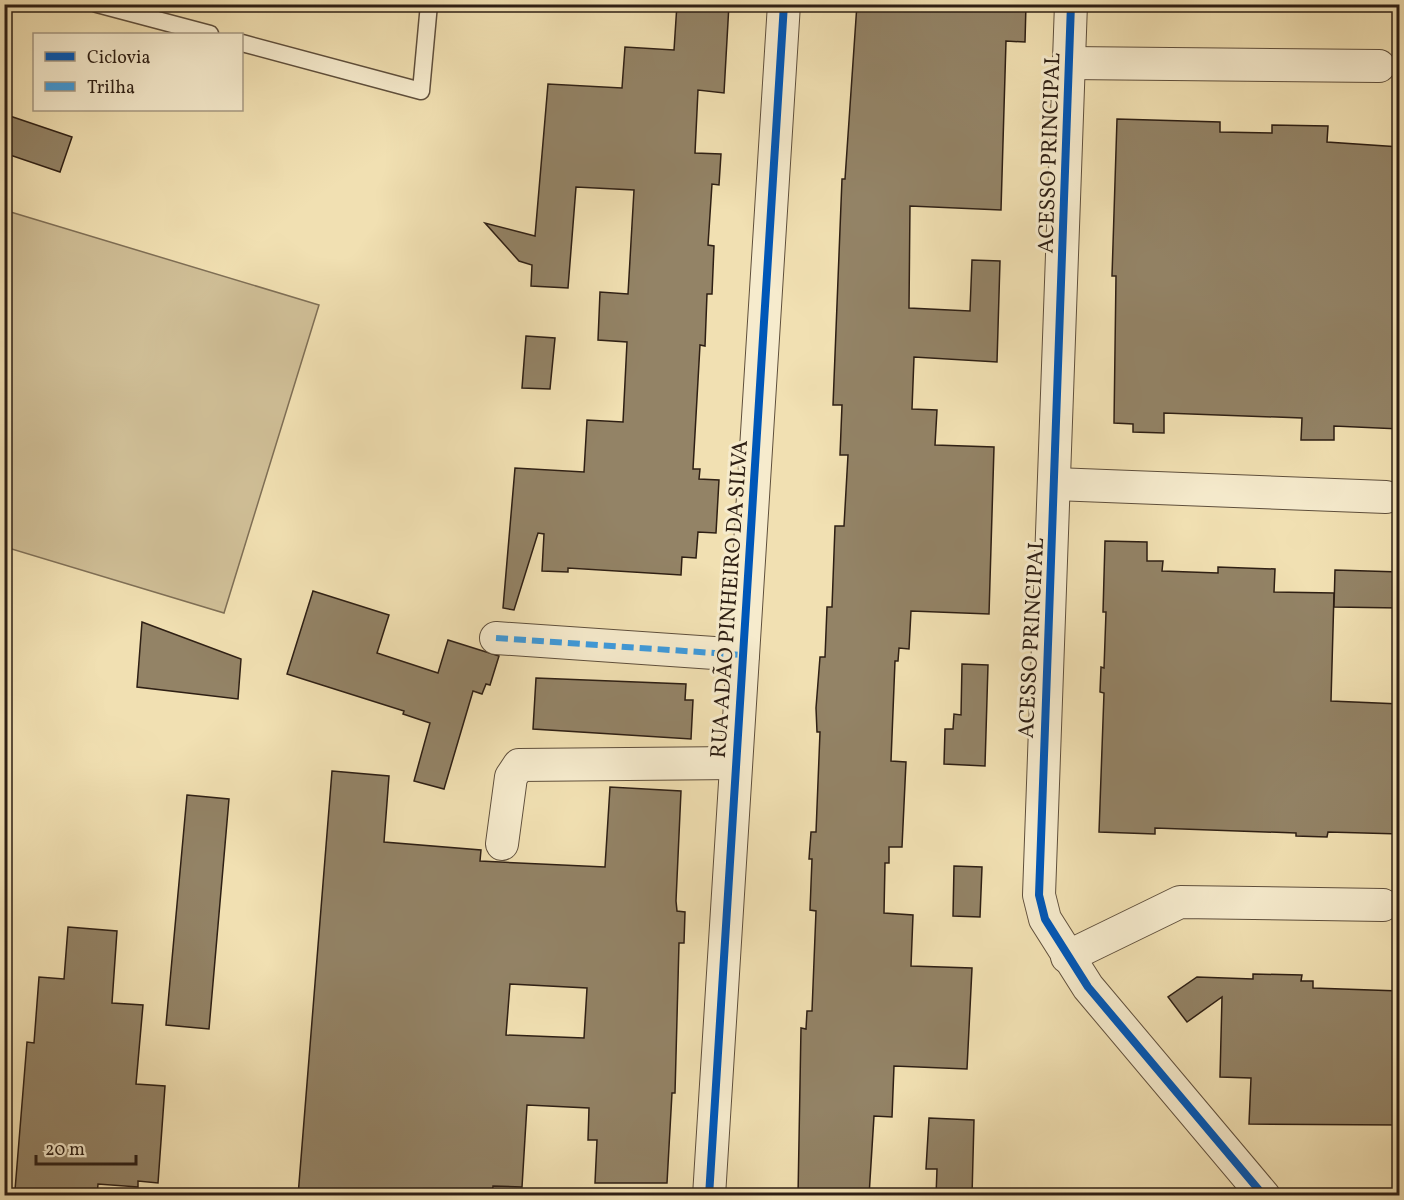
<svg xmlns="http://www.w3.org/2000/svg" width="1404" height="1200" font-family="Vollkorn,serif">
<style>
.green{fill:#d0bf97;stroke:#7f6f56;stroke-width:1.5}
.building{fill:#938366;stroke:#2e1f14;stroke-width:1.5;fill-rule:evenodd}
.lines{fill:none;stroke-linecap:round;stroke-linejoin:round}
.lane-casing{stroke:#5f4f3c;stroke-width:19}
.street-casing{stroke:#5f4f3c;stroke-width:34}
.lane{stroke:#f6ebcd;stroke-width:16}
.street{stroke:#f6ebcd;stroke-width:32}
.quiet{stroke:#3d9bde;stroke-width:6;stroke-dasharray:12 6;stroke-linecap:butt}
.cycleway-casing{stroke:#f6ebcd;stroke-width:11}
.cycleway{stroke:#0057b8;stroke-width:8}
.labels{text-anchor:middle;stroke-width:6;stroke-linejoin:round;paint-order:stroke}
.street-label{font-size:22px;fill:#2e1f14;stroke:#f6ebcd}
</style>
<rect width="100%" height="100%" fill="#f1e0b2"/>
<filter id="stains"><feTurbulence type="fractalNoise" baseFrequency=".00333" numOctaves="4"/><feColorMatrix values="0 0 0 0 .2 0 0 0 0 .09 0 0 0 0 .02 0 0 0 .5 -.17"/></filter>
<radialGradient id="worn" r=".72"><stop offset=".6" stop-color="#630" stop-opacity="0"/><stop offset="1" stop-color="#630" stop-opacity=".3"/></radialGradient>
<path class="green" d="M4 210 319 305 224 613 5 547Z"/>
<g class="building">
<path d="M677 4H729L724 93 698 90 695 153 721 154 719 185 712 184 708 245 714 246 712 294H707L705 346 700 345 693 469H700L699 479 719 480 716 533 698 532 696 558 682 557 681 575 568 568V572L542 571 544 534 538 533 514 610 503 608 515 468 584 472 587 420 623 422 627 342 598 340 600 292 628 294 634 190 576 187 568 288 531 286 532 265 519 261 485 223 535 236 548 84 622 88 625 47 674 50Z"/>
<path d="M857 4H1026L1025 42 1006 41 1001 210 910 206 909 308 970 311 972 260 1000 261 997 362 914 357 912 409 937 410 935 445 994 447 989 614 911 611 909 649 899 648 898 661H895L891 761 906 762 902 847H889V863H885L884 913 913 915 911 966 972 968 967 1069 894 1066 892 1117 874 1116 869 1196H798L801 1028 806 1029 807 1011H812L816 911 810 910 812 859H809L811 832H816L820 732H817L816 708 820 657H825L827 607H832L835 526H844L848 455H840L842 405H833L842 179H845Z"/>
<path d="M4 114 72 137 60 172 4 153Z"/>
<path d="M1117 119 1220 122V132L1272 133V125L1328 126 1327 142 1400 147V290L1395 383H1400V429L1334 426V440H1301L1302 418 1164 413V433L1133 432V424L1114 423 1116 276H1112Z"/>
<path d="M526 336 555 338 550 389 522 388Z"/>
<path d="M1105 541 1147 542V561H1163L1162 571 1218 573V567L1275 569 1274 592 1334 593 1331 701 1400 704V834L1328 832 1327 837 1296 836V833L1155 828V834L1099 832 1104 693 1100 692 1101 667 1104 668 1106 612H1103Z"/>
<path d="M1335 570 1400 572V608L1334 607Z"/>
<path d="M313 591 389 615 377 653 438 673 448 640 499 656 490 685 486 684 482 694 473 691 444 789 414 781 430 723 403 714 404 711 287 674Z"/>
<path d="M142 622 241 659 238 699 137 687Z"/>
<path d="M962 664 988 665 985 766 944 764 945 729H953L954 714 961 715Z"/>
<path d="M536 678 686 684 685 700H693L691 739 533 729Z"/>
<path d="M332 771 389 776 384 842 481 850 480 861 500 862 605 867 610 787 681 791 676 901 677 911 685 912 684 943H679L675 1093H672L667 1183H595L597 1140H588L589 1108 527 1105 522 1187 493 1186 492 1196H298ZM510 984 587 988 584 1038 506 1035Z"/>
<path d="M187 795 229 799 209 1029 166 1025Z"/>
<path d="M954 866 982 867 980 917 953 916Z"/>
<path d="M68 927 117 931 112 1003 143 1005 136 1084 165 1086 158 1183 138 1181V1187L98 1184 97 1196H45V1193L15 1190 27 1042 34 1043 39 977 64 979Z"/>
<path d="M1253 974 1302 975 1301 981H1313V988L1400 991V1125L1249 1124 1251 1078 1220 1077 1222 997 1187 1022 1168 997 1197 977 1253 979Z"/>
<path d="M929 1118 974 1120 972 1196H936L937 1169H926Z"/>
</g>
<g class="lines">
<defs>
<g id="lane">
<path d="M97 4 210 34"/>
<path d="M242 43 421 91 429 4"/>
</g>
<g id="street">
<path d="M1071 4 1039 895 1045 919 1088 987 1264 1196"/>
<path d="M1069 63 1379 66"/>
<path d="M1055 484 1386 497"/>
<path d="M496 638 743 655"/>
<path d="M502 844 511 777 519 765 736 763"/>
<path d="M1067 957 1180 902 1383 905"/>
<path d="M709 1196 784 4"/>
</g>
</defs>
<use href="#lane" class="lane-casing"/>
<use href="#street" class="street-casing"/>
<use href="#lane" class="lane"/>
<use href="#street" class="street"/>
<path class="quiet" d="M496 638 743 655"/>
<defs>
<g id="cycleway">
<path d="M1071 4 1039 895 1045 919 1088 987 1264 1196"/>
<path d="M709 1196 784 4"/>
</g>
</defs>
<use href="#cycleway" class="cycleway-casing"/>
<use href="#cycleway" class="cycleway"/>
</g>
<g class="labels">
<g class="street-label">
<text transform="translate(1048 153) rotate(-88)" y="8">ACESSO PRINCIPAL</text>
<text transform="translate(728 599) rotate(-86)" y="8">RUA ADÃO PINHEIRO DA SILVA</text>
<text transform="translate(1030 638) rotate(-87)" y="8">ACESSO PRINCIPAL</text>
</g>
</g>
<rect width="1404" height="1200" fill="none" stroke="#f1e0b2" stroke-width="24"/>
<rect x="6" y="6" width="1392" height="1188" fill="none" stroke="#2e1f14" stroke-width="3"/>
<rect x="12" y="12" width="1380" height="1176" fill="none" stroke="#2e1f14" stroke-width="1.5"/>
<rect x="33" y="33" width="210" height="78" fill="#f6ebcd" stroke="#a69983" stroke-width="1.5"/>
<rect x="45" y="52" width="30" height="9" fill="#0057b8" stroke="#a69983" stroke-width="1.5"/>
<text x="87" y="63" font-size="18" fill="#2e1f14">Ciclovia</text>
<rect x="45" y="82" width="30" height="9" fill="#3d9bde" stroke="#a69983" stroke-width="1.5"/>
<text x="87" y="93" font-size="18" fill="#2e1f14">Trilha</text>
<path d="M36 1155v9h100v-9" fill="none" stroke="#2e1f14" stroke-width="3"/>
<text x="45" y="1155" font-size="18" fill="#2e1f14" stroke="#f6ebcd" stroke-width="4.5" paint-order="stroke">20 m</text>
<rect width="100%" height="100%" filter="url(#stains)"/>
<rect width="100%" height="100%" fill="url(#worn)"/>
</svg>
